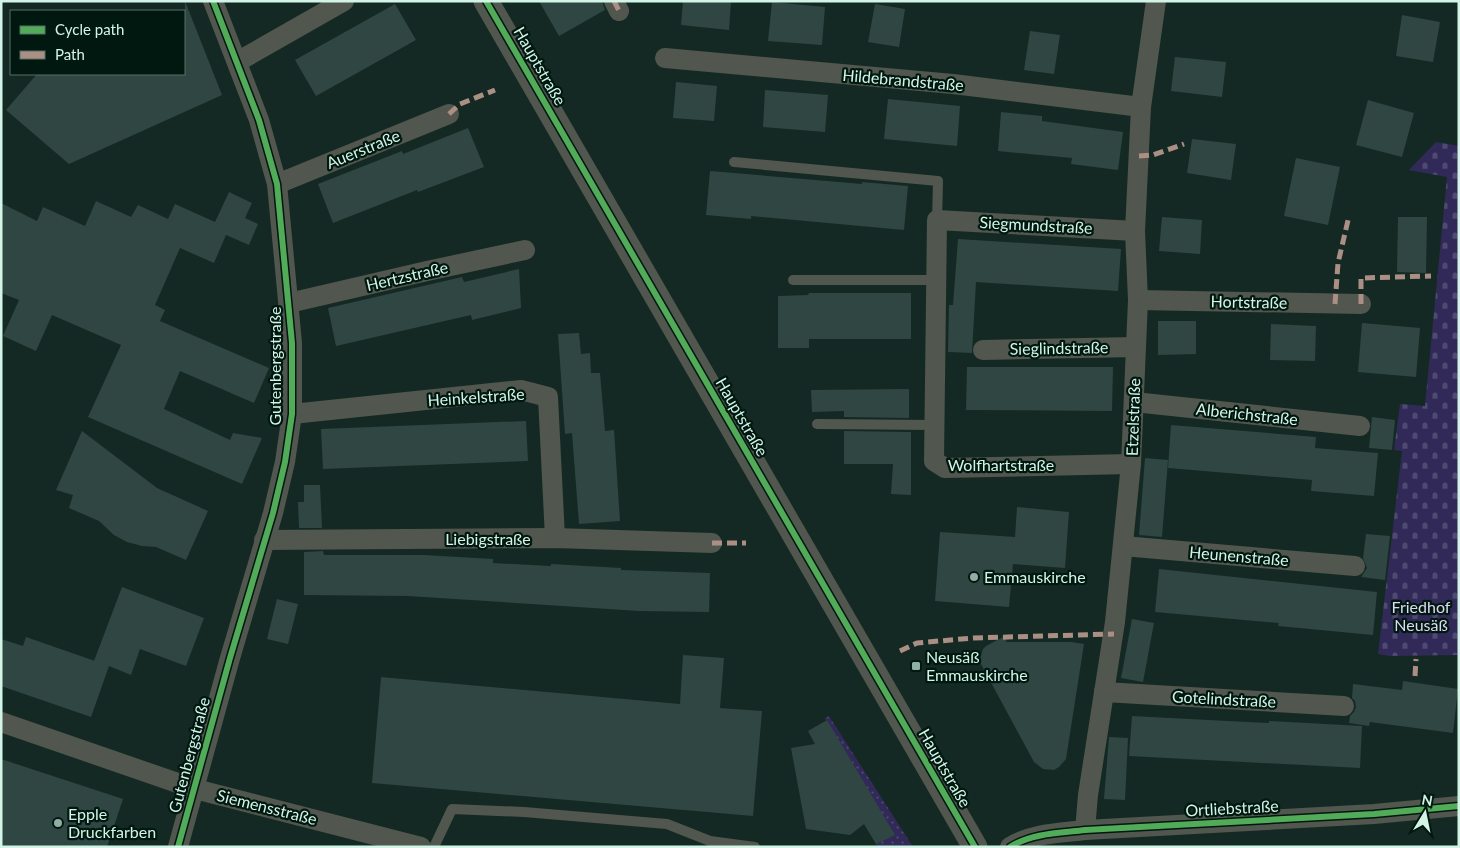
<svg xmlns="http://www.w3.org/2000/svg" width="1460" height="848" font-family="Lato,sans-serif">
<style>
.green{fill:url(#green-dots)}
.cemetery{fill:url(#cemetery-stones)}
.building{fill:#2f4642}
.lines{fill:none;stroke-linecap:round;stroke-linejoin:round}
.service{stroke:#51564e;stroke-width:10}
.minor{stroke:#51564e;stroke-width:20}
.tertiary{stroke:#51564e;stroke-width:25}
.quiet{stroke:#ac8f84;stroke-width:5;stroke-dasharray:10 5;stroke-linecap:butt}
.cycleway-casing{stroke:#001810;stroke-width:9}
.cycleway{stroke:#51ab58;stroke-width:6}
.poi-dot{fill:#90aea3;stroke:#001810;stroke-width:2}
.labels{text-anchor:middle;stroke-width:4.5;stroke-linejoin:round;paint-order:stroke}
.street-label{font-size:16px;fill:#d3f5e8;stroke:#001810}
.poi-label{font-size:16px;fill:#d3f5e8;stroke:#001810;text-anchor:start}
.park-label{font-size:16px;fill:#dcd9f4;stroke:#001810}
</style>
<defs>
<pattern id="green-dots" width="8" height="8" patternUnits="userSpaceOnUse" patternTransform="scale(1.25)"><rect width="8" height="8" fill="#312a59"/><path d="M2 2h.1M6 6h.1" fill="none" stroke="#4e4a71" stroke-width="1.8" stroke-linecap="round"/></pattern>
<pattern id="cemetery-stones" width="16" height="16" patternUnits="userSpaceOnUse" patternTransform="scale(1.25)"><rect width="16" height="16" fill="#312a59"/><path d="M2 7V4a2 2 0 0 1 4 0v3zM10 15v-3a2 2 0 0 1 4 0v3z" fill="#4e4a71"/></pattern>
</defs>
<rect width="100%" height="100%" fill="#142923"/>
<path class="green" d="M829 716 913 847H878L876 844 827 720 824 719Z"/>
<path class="cemetery" d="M1436 142 1459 146V655L1390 656 1378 654 1402 451 1394 450 1400 404 1425 406 1447 177 1409 170Z"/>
<g class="building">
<path d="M185 1 222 95 69 164 6 110 37 74H184Z"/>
<path d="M539 1H602L605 10 559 36Z"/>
<path d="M683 1H731L729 30 681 25Z"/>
<path d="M772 2 825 7 822 45 768 41Z"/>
<path d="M395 4 416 40 316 96 295 60Z"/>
<path d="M875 4 905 9 899 47 868 42Z"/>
<path d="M1402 15 1440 22 1433 62 1396 56Z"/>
<path d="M1030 31 1060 35 1054 74 1024 70Z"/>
<path d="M1175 57 1226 62 1222 97 1171 91Z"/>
<path d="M676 82 717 86 714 121 673 118Z"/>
<path d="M765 90 828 95 825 132 763 127Z"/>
<path d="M888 99 960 106 957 146 884 139Z"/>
<path d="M1368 100 1414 113 1402 157 1356 145Z"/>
<path d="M1001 112 1042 116V121L1123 132 1118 170 1071 164 1072 158 998 151Z"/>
<path d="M468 128 484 167 418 192 417 190 333 223 318 184 402 151 403 154Z"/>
<path d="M1192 139 1236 144 1231 180 1187 173Z"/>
<path d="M1296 158 1340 167 1328 225 1284 216Z"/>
<path d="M710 171 862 184V182L908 186 904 230 751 216V219L706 215Z"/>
<path d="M229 192 252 203 245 218 258 224 249 245 226 235 214 263 180 248 155 305 165 310 160 321 269 368 254 403 180 371 164 409 230 440 233 433 262 438 242 484 88 417 121 345 52 315 36 351 3 336 19 300 1 293V203L37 221 43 207 85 226 96 201 131 217 138 205 168 219 175 204 215 222Z"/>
<path d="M1162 217 1202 220 1200 254 1159 251Z"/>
<path d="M1398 217H1427L1426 273 1397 272Z"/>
<path d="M958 239 1121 249 1118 291 976 282 972 353 948 352 949 305H953Z"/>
<path d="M519 269 521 308 472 320 471 315 336 346 328 308 462 277 464 282Z"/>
<path d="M809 293H911V339H809V348H778V296L808 295Z"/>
<path d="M1158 321H1196V354L1158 355Z"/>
<path d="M1362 323 1420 328 1416 377 1358 372Z"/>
<path d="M1271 324 1316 326 1315 361 1270 360Z"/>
<path d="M579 333 581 354 590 353 591 373H600L605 431 614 430 620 521 579 524 572 433 565 434 558 334Z"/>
<path d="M967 367H1113L1112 411 966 410Z"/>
<path d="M909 389V418L844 417V411L812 412 811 390Z"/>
<path d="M1372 417 1395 420 1392 450 1369 448Z"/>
<path d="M526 421 528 461 323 469 321 429Z"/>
<path d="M1171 425 1316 437 1315 448 1378 453 1374 496 1311 491 1312 480 1168 468Z"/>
<path d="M82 431 157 488 208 511 186 560 156 547 142 546 127 542 114 535 99 521 69 508 73 495 56 490Z"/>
<path d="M844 431 911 432V495L891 494 893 464H844Z"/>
<path d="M1145 458 1168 460 1162 537 1139 535Z"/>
<path d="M304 485H320L322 528H299L298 502H304Z"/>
<path d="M1017 507 1069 512 1065 568 1013 564 1009 607 935 601 940 532 1015 537Z"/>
<path d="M1366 534 1390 536 1385 580 1361 577 1367 568 1363 558Z"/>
<path d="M323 551 324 555H424L493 559V563L551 566V564L621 568V570L710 573 709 612 639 611 408 596 304 595V552Z"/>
<path d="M1159 569 1377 592 1373 635 1278 626 1279 623 1155 612Z"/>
<path d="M122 587 204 618 186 666 140 649 131 675 109 666 91 717 1 686V639L23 646 26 637 95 661H94Z"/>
<path d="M277 599 298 604 288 644 267 639Z"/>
<path d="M1132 619 1154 623 1143 682 1121 678Z"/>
<path d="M1007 635 1006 642H1071L1084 644 1066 759 1059 767 1054 770 1043 769 1034 762 981 664 980 659 983 649 986 646Z"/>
<path d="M683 655 724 658 720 708 762 711 753 816 372 783 381 677 680 704Z"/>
<path d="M1403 681 1458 689 1453 733 1370 722 1369 726 1349 723 1350 716 1354 712 1356 707 1355 701 1352 698 1353 684 1402 690Z"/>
<path d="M1132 716 1247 722 1269 723V721L1362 726 1360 768 1129 756Z"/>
<path d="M827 720 895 835 876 844 864 824 850 835 806 829 791 748 815 744 808 731Z"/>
<path d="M1109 737 1128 738 1125 800 1104 799Z"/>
<path d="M1 759 123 799 107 847H1Z"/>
</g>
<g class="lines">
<g class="service">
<path d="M734 162 938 181 937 220"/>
<path d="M793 280H937"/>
<path d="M817 424 934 425"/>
<path d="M434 847 452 809 524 812 667 824 710 841 755 847"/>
</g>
<g class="minor">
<path d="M614 1 619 11"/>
<path d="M665 58 953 84 1141 107"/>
<path d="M237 62 344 1"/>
<path d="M277 184 449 114"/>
<path d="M1138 300 1361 304"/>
<path d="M289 303 427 271 525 250"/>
<path d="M983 350 1136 347"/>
<path d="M1134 402 1360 426"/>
<path d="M292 414 521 390 548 397 555 538"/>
<path d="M1131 464 945 468 934 461 937 220 1135 231"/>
<path d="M264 540 555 538 712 543"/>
<path d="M1123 546 1355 566"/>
<path d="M1104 692 1344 706"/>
<path d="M1 722 195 789 421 847"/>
<path d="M1085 830 1088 795 1115 622 1131 464 1138 300 1135 231 1141 107 1156 1"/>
<path d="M178 847 230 658 273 513 285 462 292 414V343L277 184 259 120 213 1"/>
<path d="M1010 847C1032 833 1061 833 1085 830L1374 814 1459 806"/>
</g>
<path class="tertiary" d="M486 1 975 847"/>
<g class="quiet">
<path d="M614 1 619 11"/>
<path d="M449 114 460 104 495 90"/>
<path d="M1139 156 1153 155 1184 144"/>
<path d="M1335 304 1338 263 1349 216"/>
<path d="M1361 304V278L1431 276"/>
<path d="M712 543H746"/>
<path d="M900 651 917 643 973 638 1114 634"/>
<path d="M1415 676 1416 659"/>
</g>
<defs>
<g id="cycleway">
<path d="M486 1 975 847"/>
<path d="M178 847 230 658 273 513 285 462 292 414V343L277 184 259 120 213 1"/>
<path d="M1010 847C1032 833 1061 833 1085 830L1374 814 1459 806"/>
</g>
</defs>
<use href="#cycleway" class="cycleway-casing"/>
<use href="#cycleway" class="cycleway"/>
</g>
<g class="poi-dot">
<circle cx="974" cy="577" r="5"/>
<rect x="911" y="661" width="10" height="10" rx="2.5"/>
<circle cx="58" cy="823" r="5"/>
</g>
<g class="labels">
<g class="street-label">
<text transform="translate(540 66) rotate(60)" y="6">Hauptstraße</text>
<text transform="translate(903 80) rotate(5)" y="6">Hildebrandstraße</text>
<text transform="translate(363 149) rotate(-22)" y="6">Auerstraße</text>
<text transform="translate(1036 225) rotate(3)" y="6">Siegmundstraße</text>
<text transform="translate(407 276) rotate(-13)" y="6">Hertzstraße</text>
<text transform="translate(1249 302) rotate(1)" y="6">Hortstraße</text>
<text transform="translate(1059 348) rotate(-1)" y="6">Sieglindstraße</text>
<text transform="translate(275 366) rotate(-90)" y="6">Gutenbergstraße</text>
<text transform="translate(476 397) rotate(-4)" y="6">Heinkelstraße</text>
<text transform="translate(1247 414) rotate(6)" y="6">Alberichstraße</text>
<text transform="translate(742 417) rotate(60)" y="6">Hauptstraße</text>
<text transform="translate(1133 417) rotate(-88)" y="6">Etzelstraße</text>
<text x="1001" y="471">Wolfhartstraße</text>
<text x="488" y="545">Liebigstraße</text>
<text transform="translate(1239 556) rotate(5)" y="6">Heunenstraße</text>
<text transform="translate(1224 699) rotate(3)" y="6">Gotelindstraße</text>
<text transform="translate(189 755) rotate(-75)" y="6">Gutenbergstraße</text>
<text transform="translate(945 768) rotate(60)" y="6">Hauptstraße</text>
<text transform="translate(267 807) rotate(14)" y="6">Siemensstraße</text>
<text transform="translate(1232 808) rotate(-3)" y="6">Ortliebstraße</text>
</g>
<g class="poi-label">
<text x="984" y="583">Emmauskirche</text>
<text x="926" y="663">Neusäß<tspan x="926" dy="18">Emmauskirche</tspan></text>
<text x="68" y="820">Epple<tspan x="68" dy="18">Druckfarben</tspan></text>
</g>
<g class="park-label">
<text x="1421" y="613">Friedhof<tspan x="1421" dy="18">Neusäß</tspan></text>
</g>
</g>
<rect width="1460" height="848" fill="none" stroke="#d3f5e8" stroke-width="5"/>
<rect x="10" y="10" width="175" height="65" fill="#001810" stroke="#547066"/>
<rect x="20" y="26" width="25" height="8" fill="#51ab58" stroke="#547066"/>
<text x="55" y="35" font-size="15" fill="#d3f5e8">Cycle path</text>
<rect x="20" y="51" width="25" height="8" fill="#ac8f84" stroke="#547066"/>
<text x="55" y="60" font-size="15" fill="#d3f5e8">Path</text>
<g transform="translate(1425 813) rotate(10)" stroke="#001810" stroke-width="4" paint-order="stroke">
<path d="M0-4L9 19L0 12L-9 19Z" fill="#d3f5e8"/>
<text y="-8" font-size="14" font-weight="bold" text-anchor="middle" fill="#d3f5e8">N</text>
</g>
</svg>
